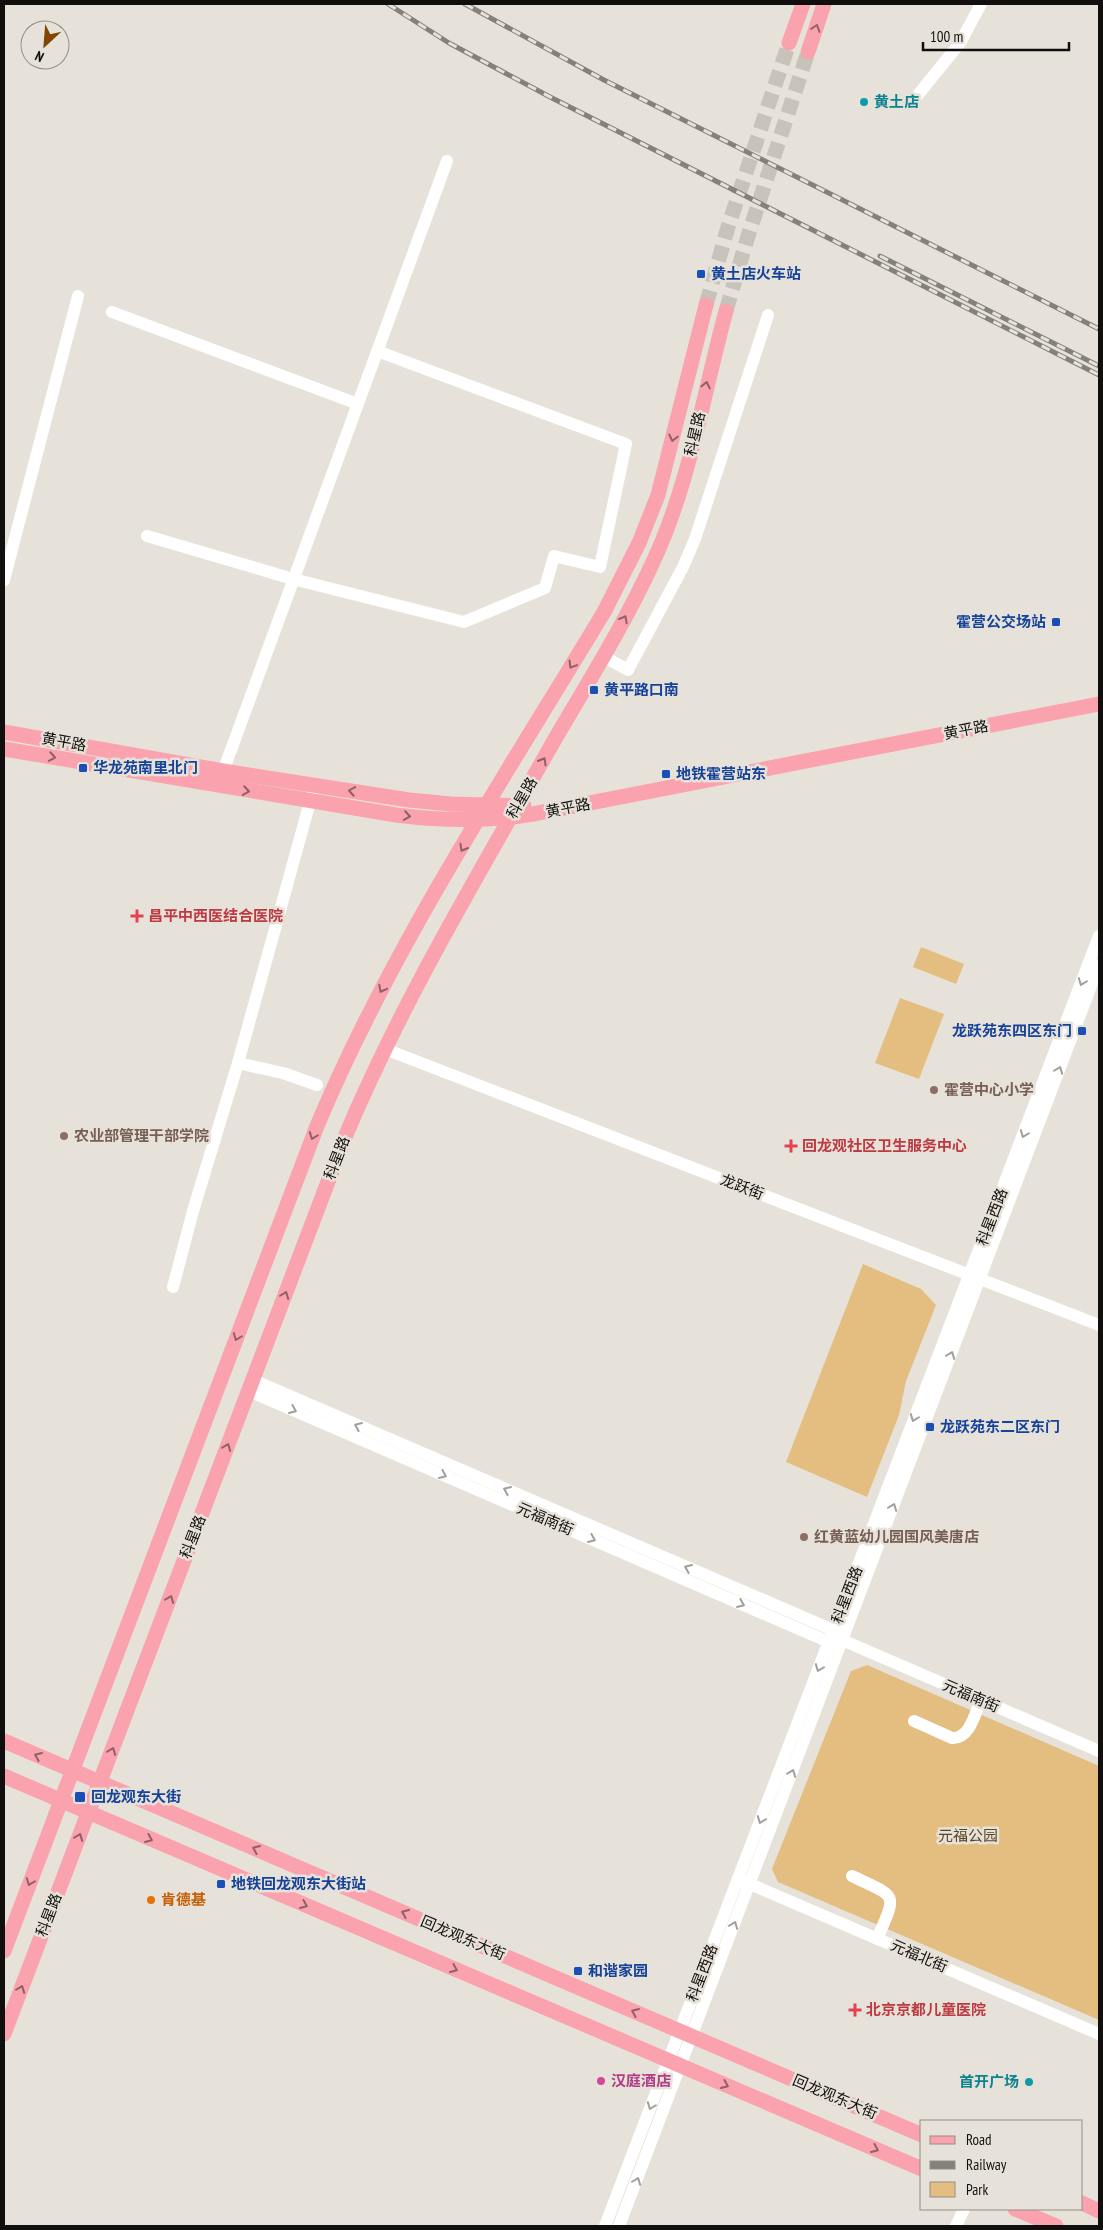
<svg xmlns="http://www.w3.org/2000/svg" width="1103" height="2230" font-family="'PT Sans Narrow','Noto Sans SC',sans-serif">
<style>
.green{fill:#e4bd81}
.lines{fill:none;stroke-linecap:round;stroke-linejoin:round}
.major-tunnel{stroke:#c7c2ba;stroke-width:15;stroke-dasharray:15 8;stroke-linecap:butt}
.minor{stroke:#fff;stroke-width:12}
.major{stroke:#faa2ae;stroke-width:15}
.rail-casing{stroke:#84807a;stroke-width:5}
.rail{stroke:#e7e2d9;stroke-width:3;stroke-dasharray:9;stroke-linecap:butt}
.oneway{stroke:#916066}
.oneway2{stroke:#a09f9e}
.culture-dot{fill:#0f9aa8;stroke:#e7e2d9;stroke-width:2}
.transit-dot{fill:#1a4fb4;stroke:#e7e2d9;stroke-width:2}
.health-dot{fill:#e0444e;stroke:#e7e2d9;stroke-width:2}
.education-dot{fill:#8d6e63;stroke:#e7e2d9;stroke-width:2}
.food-dot{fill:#e8710a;stroke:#e7e2d9;stroke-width:2}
.hotel-dot{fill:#d1479c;stroke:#e7e2d9;stroke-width:2}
.labels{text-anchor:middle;stroke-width:5;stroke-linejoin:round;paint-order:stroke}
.culture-label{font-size:15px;font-weight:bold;fill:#0d838f;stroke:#e7e2d9;text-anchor:start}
.transit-label{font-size:15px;font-weight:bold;fill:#164399;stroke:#e7e2d9;text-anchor:start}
.street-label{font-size:15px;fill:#110f0d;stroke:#e7e2d9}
.health-label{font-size:15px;font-weight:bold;fill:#be3a42;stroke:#e7e2d9;text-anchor:start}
.education-label{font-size:15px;font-weight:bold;fill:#785e54;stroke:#e7e2d9;text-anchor:start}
.park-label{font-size:15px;fill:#5b4623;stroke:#e7e2d9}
.food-label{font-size:15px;font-weight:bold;fill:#c56008;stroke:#e7e2d9;text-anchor:start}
.hotel-label{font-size:15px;font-weight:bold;fill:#b23c85;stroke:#e7e2d9;text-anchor:start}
</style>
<rect width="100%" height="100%" fill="#e7e2d9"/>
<g class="green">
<path d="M921 947 964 964 956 984 913 967Z"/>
<path d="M900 998 944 1014 919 1079 875 1063Z"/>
<path d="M863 1264 921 1289 936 1305 906 1381 899 1415 867 1497 786 1462Z"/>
<path d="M867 1665 1099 1766V2020L778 1882 772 1869 851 1671Z"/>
</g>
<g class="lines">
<g class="major-tunnel">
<path d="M706 305 728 227 789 43"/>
<path d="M726 311 748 236 808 52"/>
</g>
<g class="minor">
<path d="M917 96 960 43 981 4"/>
<path d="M112 312 358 404"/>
<path d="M147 536 293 579 464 622 545 588 554 556 600 567 626 444 377 351"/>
<path d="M4 580 78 296"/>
<path d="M603 656 628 670 683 567 695 539 768 315"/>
<path d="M220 780 447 161"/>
<path d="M385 1049 1099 1325"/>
<path d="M238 1063 283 1073 317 1085"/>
<path d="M173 1287 193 1211 238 1063 313 791"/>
<path d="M253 1380 833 1630 842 1640 1099 1751"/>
<path d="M249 1391 829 1642 837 1641"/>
<path d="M914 1721 952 1738C970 1739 975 1713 981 1700"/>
<path d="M852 1876C897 1898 898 1891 877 1939"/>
<path d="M743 1881 1099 2034"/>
<path d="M605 2226 1099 936"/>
<path d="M619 2226 1099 965"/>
<path d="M956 2226 964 2209"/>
</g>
<g class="major">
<path d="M789 43 803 4"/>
<path d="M808 52 824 4"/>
<path d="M4 732 223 771 409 800 451 804 524 806"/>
<path d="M4 749 396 815C443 821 487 822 533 814L1099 704"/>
<path d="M4 1741 922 2135"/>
<path d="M4 1776 922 2169"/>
<path d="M4 1951 317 1126C393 945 503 780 604 612L639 543 658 495 706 305"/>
<path d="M4 2034 345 1137C403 999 481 870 555 739 589 681 625 623 653 562 690 483 703 395 726 311"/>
<path d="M1082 2203 1099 2211"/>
<path d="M1015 2209 1056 2226"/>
</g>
<defs>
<g id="rail">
<path d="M388 4 449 43 552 98 1099 375"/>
<path d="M465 4 604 80 1099 329"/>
<path d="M880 256 1099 366"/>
</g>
</defs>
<use href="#rail" class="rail-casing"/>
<use href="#rail" class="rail"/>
</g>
<defs><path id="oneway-chevron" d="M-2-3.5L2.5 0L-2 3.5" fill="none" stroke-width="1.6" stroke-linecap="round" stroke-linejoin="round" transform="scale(1.25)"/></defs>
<g class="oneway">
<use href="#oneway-chevron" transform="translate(816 28) rotate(-72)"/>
<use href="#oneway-chevron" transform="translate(706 385) rotate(-77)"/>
<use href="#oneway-chevron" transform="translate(673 438) rotate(103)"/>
<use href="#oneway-chevron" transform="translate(624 619) rotate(-61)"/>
<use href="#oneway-chevron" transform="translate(572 665) rotate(121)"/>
<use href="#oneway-chevron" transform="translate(52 757) rotate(10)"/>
<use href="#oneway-chevron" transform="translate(543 761) rotate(-60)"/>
<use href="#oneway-chevron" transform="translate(246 791) rotate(9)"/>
<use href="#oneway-chevron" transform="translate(352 791) rotate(-170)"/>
<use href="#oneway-chevron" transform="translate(407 816) rotate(8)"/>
<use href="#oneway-chevron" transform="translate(463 848) rotate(120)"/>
<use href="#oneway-chevron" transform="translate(382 989) rotate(118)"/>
<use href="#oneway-chevron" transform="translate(313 1136) rotate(111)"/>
<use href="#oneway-chevron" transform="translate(285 1295) rotate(-69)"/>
<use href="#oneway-chevron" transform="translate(237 1337) rotate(111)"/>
<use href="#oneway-chevron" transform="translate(227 1447) rotate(-69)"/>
<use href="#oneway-chevron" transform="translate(170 1599) rotate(-69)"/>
<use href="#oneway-chevron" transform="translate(112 1751) rotate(-69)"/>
<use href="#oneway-chevron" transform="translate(38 1756) rotate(-157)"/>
<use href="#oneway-chevron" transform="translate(79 1837) rotate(-69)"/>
<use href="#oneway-chevron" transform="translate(149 1839) rotate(23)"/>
<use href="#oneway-chevron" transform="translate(256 1849) rotate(-157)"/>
<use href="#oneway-chevron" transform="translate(30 1882) rotate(111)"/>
<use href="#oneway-chevron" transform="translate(304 1905) rotate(23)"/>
<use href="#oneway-chevron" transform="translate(405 1913) rotate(-157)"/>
<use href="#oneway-chevron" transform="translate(454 1969) rotate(23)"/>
<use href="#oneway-chevron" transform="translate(21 1989) rotate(-69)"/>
<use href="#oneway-chevron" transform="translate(635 2012) rotate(-157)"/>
<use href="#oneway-chevron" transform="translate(725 2085) rotate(23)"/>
<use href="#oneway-chevron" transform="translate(875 2149) rotate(23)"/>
</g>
<g class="oneway2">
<use href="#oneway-chevron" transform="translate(1082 982) rotate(111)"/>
<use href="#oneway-chevron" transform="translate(1059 1070) rotate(-69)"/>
<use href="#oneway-chevron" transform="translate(1024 1134) rotate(111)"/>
<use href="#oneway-chevron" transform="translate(951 1355) rotate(-69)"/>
<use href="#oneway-chevron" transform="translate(293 1410) rotate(23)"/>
<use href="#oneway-chevron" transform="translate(914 1418) rotate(111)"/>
<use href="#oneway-chevron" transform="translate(358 1426) rotate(-157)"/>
<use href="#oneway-chevron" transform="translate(443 1475) rotate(23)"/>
<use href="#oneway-chevron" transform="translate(507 1490) rotate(-157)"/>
<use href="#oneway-chevron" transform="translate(893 1507) rotate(-69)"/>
<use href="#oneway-chevron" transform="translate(592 1539) rotate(23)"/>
<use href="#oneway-chevron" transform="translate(688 1568) rotate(-157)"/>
<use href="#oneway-chevron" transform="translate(741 1604) rotate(23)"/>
<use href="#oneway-chevron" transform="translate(819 1668) rotate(111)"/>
<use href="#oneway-chevron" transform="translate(792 1773) rotate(-69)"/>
<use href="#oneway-chevron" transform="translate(761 1820) rotate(111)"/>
<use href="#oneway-chevron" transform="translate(734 1925) rotate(-69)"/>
<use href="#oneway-chevron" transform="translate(651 2106) rotate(111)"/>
<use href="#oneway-chevron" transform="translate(637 2181) rotate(-69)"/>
</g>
<g class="culture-dot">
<circle cx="864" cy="102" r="5"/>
<circle cx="1029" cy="2082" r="5"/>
</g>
<g class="transit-dot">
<rect x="696" y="269" width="10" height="10" rx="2.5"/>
<rect x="1051" y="617" width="10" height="10" rx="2.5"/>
<rect x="589" y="685" width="10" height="10" rx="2.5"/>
<rect x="78" y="763" width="10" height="10" rx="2.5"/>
<rect x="661" y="769" width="10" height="10" rx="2.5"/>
<rect x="1077" y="1026" width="10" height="10" rx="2.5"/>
<rect x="925" y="1422" width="10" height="10" rx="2.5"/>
<rect x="74" y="1791" width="12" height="12" rx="2.5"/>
<rect x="216" y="1879" width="10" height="10" rx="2.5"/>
<rect x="573" y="1966" width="10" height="10" rx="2.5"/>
</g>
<g class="health-dot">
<path d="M134.5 908.5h5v5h5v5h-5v5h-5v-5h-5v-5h5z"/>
<path d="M788.5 1138.5h5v5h5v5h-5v5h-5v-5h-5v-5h5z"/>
<path d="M852.5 2002.5h5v5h5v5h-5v5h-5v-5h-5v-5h5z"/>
</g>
<g class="education-dot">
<circle cx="934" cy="1090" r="5"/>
<circle cx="64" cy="1136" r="5"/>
<circle cx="804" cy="1537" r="5"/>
</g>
<circle class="food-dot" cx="151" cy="1900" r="5"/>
<circle class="hotel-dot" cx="601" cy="2081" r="5"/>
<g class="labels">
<g class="culture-label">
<text x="874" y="107">黄土店</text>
<text x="1019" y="2087" text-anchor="end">首开广场</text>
</g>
<g class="transit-label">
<text x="711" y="279">黄土店火车站</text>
<text x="1046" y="627" text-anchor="end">霍营公交场站</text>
<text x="604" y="695">黄平路口南</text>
<text x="93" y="773">华龙苑南里北门</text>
<text x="676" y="779">地铁霍营站东</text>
<text x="1072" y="1036" text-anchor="end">龙跃苑东四区东门</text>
<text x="940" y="1432">龙跃苑东二区东门</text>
<text x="91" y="1802">回龙观东大街</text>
<text x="231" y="1889">地铁回龙观东大街站</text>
<text x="588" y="1976">和谐家园</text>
</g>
<g class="street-label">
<text transform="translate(695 434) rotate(-77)" y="5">科星路</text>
<text transform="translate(966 730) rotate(-11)" y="5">黄平路</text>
<text transform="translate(64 742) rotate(10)" y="5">黄平路</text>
<text transform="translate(522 798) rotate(-60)" y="5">科星路</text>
<text transform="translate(568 808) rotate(-11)" y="5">黄平路</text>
<text transform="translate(337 1158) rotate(-69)" y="5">科星路</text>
<text transform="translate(742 1187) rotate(21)" y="5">龙跃街</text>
<text transform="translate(992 1217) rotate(-69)" y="5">科星西路</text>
<text transform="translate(545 1519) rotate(23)" y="5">元福南街</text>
<text transform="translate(193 1537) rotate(-69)" y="5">科星路</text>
<text transform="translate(847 1595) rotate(-69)" y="5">科星西路</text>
<text transform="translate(971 1696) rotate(23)" y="5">元福南街</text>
<text transform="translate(49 1915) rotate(-69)" y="5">科星路</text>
<text transform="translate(463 1938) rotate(23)" y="5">回龙观东大街</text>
<text transform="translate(919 1956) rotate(23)" y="5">元福北街</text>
<text transform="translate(702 1973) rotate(-69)" y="5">科星西路</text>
<text transform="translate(835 2097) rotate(23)" y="5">回龙观东大街</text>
</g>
<g class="health-label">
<text x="148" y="921">昌平中西医结合医院</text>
<text x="802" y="1151">回龙观社区卫生服务中心</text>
<text x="866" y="2015">北京京都儿童医院</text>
</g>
<g class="education-label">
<text x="944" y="1095">霍营中心小学</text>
<text x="74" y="1141">农业部管理干部学院</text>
<text x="814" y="1542">红黄蓝幼儿园国风美唐店</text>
</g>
<g class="park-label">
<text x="968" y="1841">元福公园</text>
</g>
<g class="food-label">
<text x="161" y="1905">肯德基</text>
</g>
<g class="hotel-label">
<text x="611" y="2086">汉庭酒店</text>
</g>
</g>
<rect width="1103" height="2230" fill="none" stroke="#110f0d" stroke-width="10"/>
<rect x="920" y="2120" width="162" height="90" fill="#e7e2d9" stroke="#918e87"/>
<rect x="930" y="2136" width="25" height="8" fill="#faa2ae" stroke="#918e87"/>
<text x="966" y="2145" font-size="15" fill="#110f0d">Road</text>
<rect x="930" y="2161" width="25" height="8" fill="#84807a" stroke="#918e87"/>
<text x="966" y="2170" font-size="15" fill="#110f0d">Railway</text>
<rect x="930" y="2182" width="25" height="15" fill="#e4bd81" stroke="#918e87"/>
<text x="966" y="2195" font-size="15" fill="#110f0d">Park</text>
<g transform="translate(45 45) rotate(206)"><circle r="24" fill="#e7e2d9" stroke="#918e87"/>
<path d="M0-4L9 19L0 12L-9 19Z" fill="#824500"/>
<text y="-8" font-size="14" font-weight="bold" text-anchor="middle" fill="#110f0d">N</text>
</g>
<path d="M923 42v8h146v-8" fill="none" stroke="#110f0d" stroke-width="2.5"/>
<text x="930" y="42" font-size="15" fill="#110f0d" stroke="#e7e2d9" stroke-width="4" paint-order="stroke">100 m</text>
</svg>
